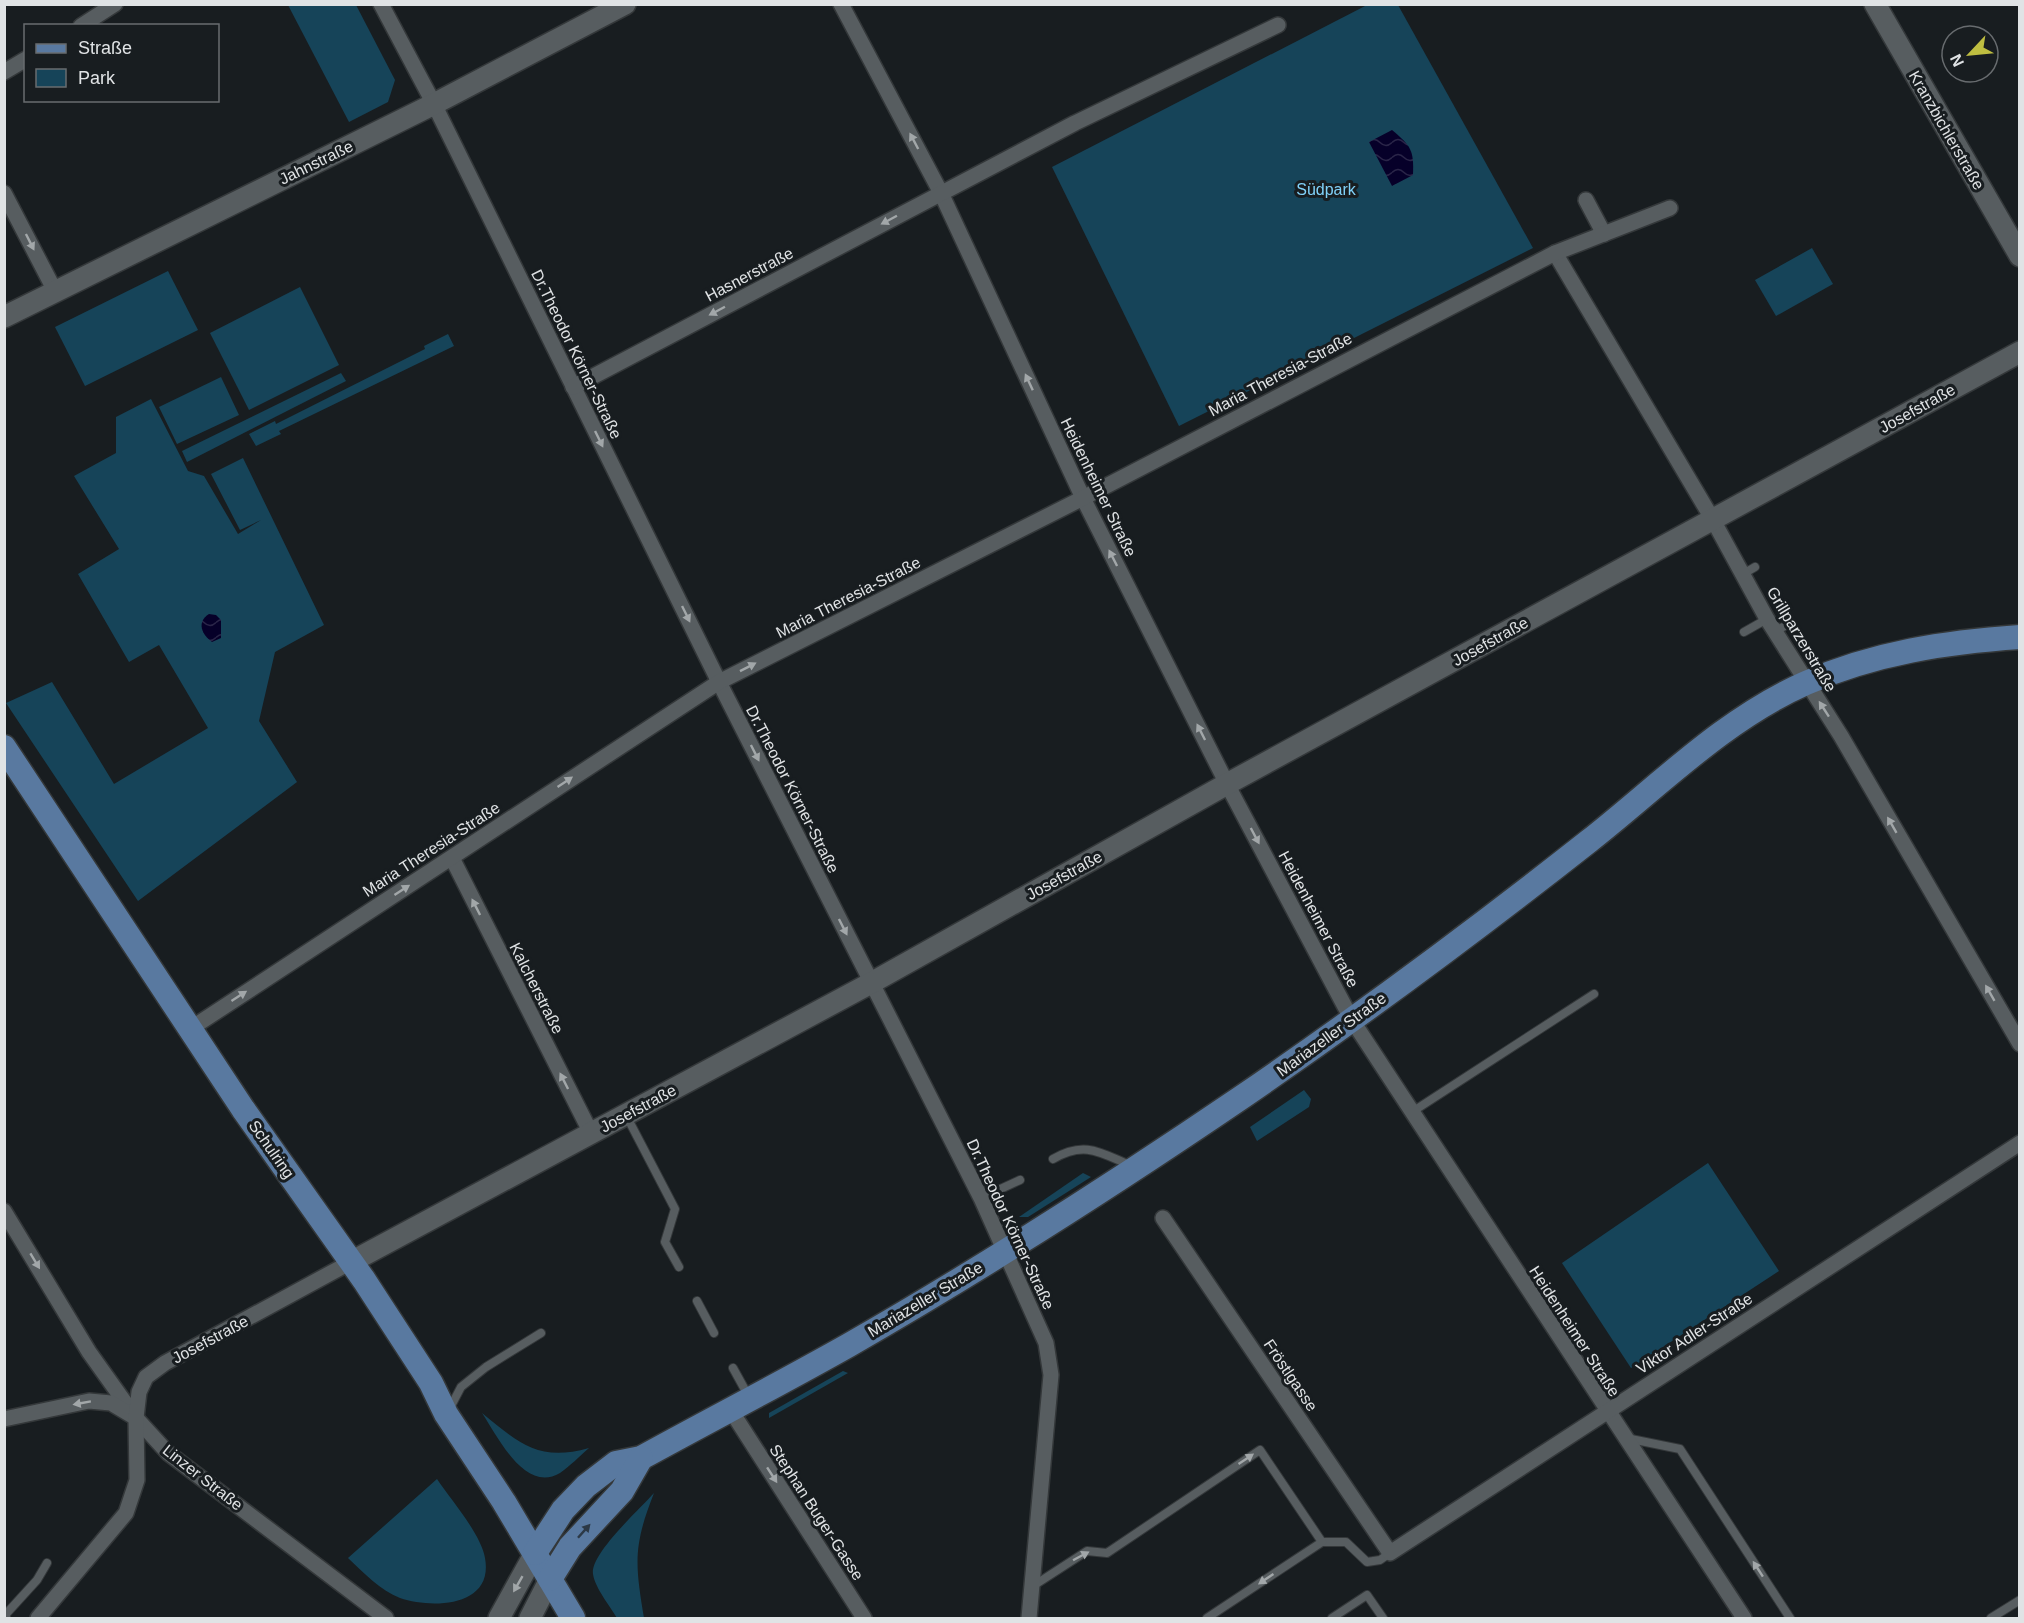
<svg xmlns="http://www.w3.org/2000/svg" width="2024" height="1623" font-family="Helvetica,sans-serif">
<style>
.green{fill:#164459}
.water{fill:url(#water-waves)}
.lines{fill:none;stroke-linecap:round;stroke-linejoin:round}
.lane-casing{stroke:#34383a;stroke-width:10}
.street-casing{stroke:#34383a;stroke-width:18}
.secondary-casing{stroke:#34383a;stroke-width:24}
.primary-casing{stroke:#34383a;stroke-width:27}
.lane{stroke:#575d60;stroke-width:8}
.street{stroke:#575d60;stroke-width:15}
.secondary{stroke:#575d60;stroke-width:21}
.primary{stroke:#5979a0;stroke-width:24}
.oneway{fill:#a2a7a9}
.oneway2{fill:#2c3946}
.labels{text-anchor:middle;stroke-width:6;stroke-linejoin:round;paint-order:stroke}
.street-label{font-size:16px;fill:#e0e3e5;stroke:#181d20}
.park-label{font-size:16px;fill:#80d1f8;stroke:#181d20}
</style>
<defs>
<pattern id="water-waves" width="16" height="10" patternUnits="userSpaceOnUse" patternTransform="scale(1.5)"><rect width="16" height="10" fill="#060029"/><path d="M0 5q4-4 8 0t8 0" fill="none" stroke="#2a2548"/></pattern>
</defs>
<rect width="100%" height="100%" fill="#181d20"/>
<g class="green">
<path d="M288 5H356L395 80 388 102 349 122Z"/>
<path d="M1367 5H1398L1533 248 1179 426 1052 167Z"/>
<path d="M1812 248 1833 284 1776 316 1755 280Z"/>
<path d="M168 271 198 330 85 386 55 327Z"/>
<path d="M300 287 339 365 249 410 210 333Z"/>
<path d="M448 334 454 346 279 431 281 434 256 446 249 434 275 421 276 424 425 349 424 346Z"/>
<path d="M341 373 346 381 187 462 182 451Z"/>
<path d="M221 377 239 415 177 444 159 407Z"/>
<path d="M151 399 188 471 204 476 238 534 261 520 240 530 211 474 243 458 324 625 275 652 259 721 297 782 138 901 6 703 52 682 114 784 208 728 159 645 129 662 78 574 119 549 74 476 116 453V417Z"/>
<path d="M1304 1090 1311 1099 1309 1107 1257 1141 1250 1127Z"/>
<path d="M1708 1163 1779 1271 1631 1368 1562 1263Z"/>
<path d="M1083 1173 1091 1177 1028 1217H1019Z"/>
<path d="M843 1371 848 1373 769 1418V1413Z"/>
<path d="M482 1413C520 1444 539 1462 589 1448 580 1456 570 1466 560 1473 525 1494 498 1437 482 1413Z"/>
<path d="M437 1479C451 1500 481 1534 485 1558 494 1607 432 1609 400 1598 381 1591 363 1572 348 1558Z"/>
<path d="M654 1493C633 1546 635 1564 644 1618H617C610 1606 595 1588 593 1574 590 1554 640 1509 654 1493Z"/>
</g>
<g class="water">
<path d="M1392 130C1411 146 1414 150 1413 175L1392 186 1369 142Z"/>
<path d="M209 614 216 615 221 620V638L212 642C202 635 196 622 209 614Z"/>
</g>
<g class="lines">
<defs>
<g id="lane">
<path d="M1743 574 1755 567"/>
<path d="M1775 631 1787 625"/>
<path d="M1744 632 1767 619"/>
<path d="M1412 1112 1594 994"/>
<path d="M627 1117 675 1209 665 1242 679 1267"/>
<path d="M1053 1159C1085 1140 1101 1153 1132 1166"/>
<path d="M981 1198 1020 1180"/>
<path d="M697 1301 714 1333"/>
<path d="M733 1368 749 1397"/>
<path d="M450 1408 461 1387 486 1367 541 1333"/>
<path d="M1626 1438 1680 1449 1790 1618"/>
<path d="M1322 1542H1346L1367 1562 1380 1560 1390 1553"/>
<path d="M1033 1586 1087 1551 1107 1553 1260 1450 1322 1542 1207 1618"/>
<path d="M6 1618V1614L37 1580 47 1563"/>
<path d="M1332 1618 1367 1595 1383 1618"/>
<path d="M1991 1618 2020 1600"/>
</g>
<g id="street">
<path d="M381 4 434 104 719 682 981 1198 1046 1343 1051 1375 1029 1618"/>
<path d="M841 4 941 193 1083 498 1227 784 1352 1020 1744 1618"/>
<path d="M81 26 115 4"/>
<path d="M4 72 26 59"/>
<path d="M4 193 55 291"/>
<path d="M1586 200 1604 234"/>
<path d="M1555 253 1713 520 1767 619 1841 736 2020 1044"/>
<path d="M573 387 1075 123 1278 25"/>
<path d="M452 858 591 1133"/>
<path d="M190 1029 719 682 1083 498 1555 253 1670 208"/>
<path d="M4 1211 89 1352 131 1411"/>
<path d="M1163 1218 1390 1553 2020 1143"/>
<path d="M730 1409 864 1618"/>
<path d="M4 1419 89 1401 111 1403 136 1418 168 1453 386 1618"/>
<path d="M38 1618 126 1513 137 1480 136 1418 139 1392 146 1377 165 1363 351 1262"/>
</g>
<g id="secondary">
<path d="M1875 4 2020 256"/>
<path d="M4 317 434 104 625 4"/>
<path d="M351 1262 871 983 1227 784 2020 352"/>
<path d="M499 1618 535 1553"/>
<path d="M530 1618 550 1579"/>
</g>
<g id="primary">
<path d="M4 747 243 1109 364 1280 431 1383 446 1414 504 1502 573 1618"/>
<path d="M535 1553 563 1510 586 1486 616 1463 641 1458C710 1420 780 1384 849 1345 983 1268 1114 1184 1242 1097 1360 1016 1476 930 1589 841 1659 786 1724 719 1806 683 1874 653 1946 642 2020 637"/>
<path d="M550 1579 570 1547 622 1491 641 1458"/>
</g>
</defs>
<use href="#lane" class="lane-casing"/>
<use href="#street" class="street-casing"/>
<use href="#secondary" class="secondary-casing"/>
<use href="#primary" class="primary-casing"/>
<use href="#lane" class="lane"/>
<use href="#street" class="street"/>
<use href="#secondary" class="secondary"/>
<use href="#primary" class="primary"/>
</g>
<defs><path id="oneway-solid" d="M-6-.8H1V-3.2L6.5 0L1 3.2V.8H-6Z" transform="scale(1.5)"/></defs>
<g class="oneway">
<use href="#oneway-solid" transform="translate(914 141) rotate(-118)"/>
<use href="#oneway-solid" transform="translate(889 220) rotate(152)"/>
<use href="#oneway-solid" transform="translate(30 242) rotate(63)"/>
<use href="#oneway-solid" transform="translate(717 311) rotate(152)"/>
<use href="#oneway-solid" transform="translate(1029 382) rotate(-115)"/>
<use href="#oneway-solid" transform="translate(599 439) rotate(64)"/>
<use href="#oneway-solid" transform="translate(1113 558) rotate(-117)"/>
<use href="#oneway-solid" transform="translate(686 614) rotate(64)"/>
<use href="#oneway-solid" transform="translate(748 667) rotate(-27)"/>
<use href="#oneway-solid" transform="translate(1824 709) rotate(-123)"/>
<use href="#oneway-solid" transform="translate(1201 732) rotate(-117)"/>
<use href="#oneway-solid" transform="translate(755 753) rotate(63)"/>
<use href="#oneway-solid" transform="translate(565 782) rotate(-34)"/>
<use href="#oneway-solid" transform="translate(1892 825) rotate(-120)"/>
<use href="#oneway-solid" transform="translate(1255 836) rotate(62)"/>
<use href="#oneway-solid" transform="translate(402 890) rotate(-33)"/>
<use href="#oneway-solid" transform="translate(476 907) rotate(-117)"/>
<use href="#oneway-solid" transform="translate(843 927) rotate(63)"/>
<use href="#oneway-solid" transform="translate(1990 993) rotate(-120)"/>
<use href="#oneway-solid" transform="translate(239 996) rotate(-33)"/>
<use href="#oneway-solid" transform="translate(564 1081) rotate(-117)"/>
<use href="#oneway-solid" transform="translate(35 1261) rotate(59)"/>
<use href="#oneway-solid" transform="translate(82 1403) rotate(170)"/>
<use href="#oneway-solid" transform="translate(1246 1459) rotate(-34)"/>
<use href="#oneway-solid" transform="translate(772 1475) rotate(57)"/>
<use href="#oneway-solid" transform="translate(1081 1556) rotate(-28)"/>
<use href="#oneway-solid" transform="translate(1758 1569) rotate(-123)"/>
<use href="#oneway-solid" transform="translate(1266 1579) rotate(146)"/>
<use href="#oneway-solid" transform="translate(518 1584) rotate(120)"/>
</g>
<use class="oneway2" href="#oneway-solid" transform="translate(584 1531) rotate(-48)"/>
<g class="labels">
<g class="street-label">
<text transform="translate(1947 130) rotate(60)" y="6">Kranzbichlerstraße</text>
<text transform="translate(316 162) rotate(-26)" y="6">Jahnstraße</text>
<text transform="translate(749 274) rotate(-28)" y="6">Hasnerstraße</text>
<text transform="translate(577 354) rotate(64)" y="6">Dr.Theodor Körner-Straße</text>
<text transform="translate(1280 374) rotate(-28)" y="6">Maria Theresia-Straße</text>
<text transform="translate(1917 408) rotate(-29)" y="6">Josefstraße</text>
<text transform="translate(1099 487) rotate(64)" y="6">Heidenheimer Straße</text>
<text transform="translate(848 597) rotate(-27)" y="6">Maria Theresia-Straße</text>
<text transform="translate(1802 639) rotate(59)" y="6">Grillparzerstraße</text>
<text transform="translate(1490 641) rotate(-29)" y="6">Josefstraße</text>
<text transform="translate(793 789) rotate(63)" y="6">Dr.Theodor Körner-Straße</text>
<text transform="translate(431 849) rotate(-33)" y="6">Maria Theresia-Straße</text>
<text transform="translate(1064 875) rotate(-29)" y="6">Josefstraße</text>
<text transform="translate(1319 919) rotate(62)" y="6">Heidenheimer Straße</text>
<text transform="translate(537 988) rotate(63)" y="6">Kalcherstraße</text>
<text transform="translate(1331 1034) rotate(-36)" y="6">Mariazeller Straße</text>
<text transform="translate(638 1108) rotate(-28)" y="6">Josefstraße</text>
<text transform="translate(272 1149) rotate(55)" y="6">Schulring</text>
<text transform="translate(1011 1224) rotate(65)" y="6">Dr.Theodor Körner-Straße</text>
<text transform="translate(925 1299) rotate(-31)" y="6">Mariazeller Straße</text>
<text transform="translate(1575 1331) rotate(57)" y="6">Heidenheimer Straße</text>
<text transform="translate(1694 1333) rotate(-33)" y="6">Viktor Adler-Straße</text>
<text transform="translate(210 1339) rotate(-28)" y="6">Josefstraße</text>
<text transform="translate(1291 1375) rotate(56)" y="6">Fröstlgasse</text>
<text transform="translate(203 1477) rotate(38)" y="6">Linzer Straße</text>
<text transform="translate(817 1512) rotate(57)" y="6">Stephan Buger-Gasse</text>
</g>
<g class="park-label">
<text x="1326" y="195">Südpark</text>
</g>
</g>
<rect width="2024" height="1623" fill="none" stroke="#e0e3e5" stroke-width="12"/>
<rect x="24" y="24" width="195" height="78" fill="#181d20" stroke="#686c6f" stroke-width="1.5"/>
<rect x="36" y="44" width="30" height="9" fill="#5979a0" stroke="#686c6f" stroke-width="1.5"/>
<text x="78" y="54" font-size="18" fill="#e0e3e5">Straße</text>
<rect x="36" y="69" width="30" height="18" fill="#164459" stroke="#686c6f" stroke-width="1.5"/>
<text x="78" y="84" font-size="18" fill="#e0e3e5">Park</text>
<g transform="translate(1970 54) rotate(244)"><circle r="28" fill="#181d20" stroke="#686c6f" stroke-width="1.5"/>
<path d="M0-4.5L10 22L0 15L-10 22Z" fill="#bfbe41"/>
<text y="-9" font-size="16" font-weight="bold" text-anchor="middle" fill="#e0e3e5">N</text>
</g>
</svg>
